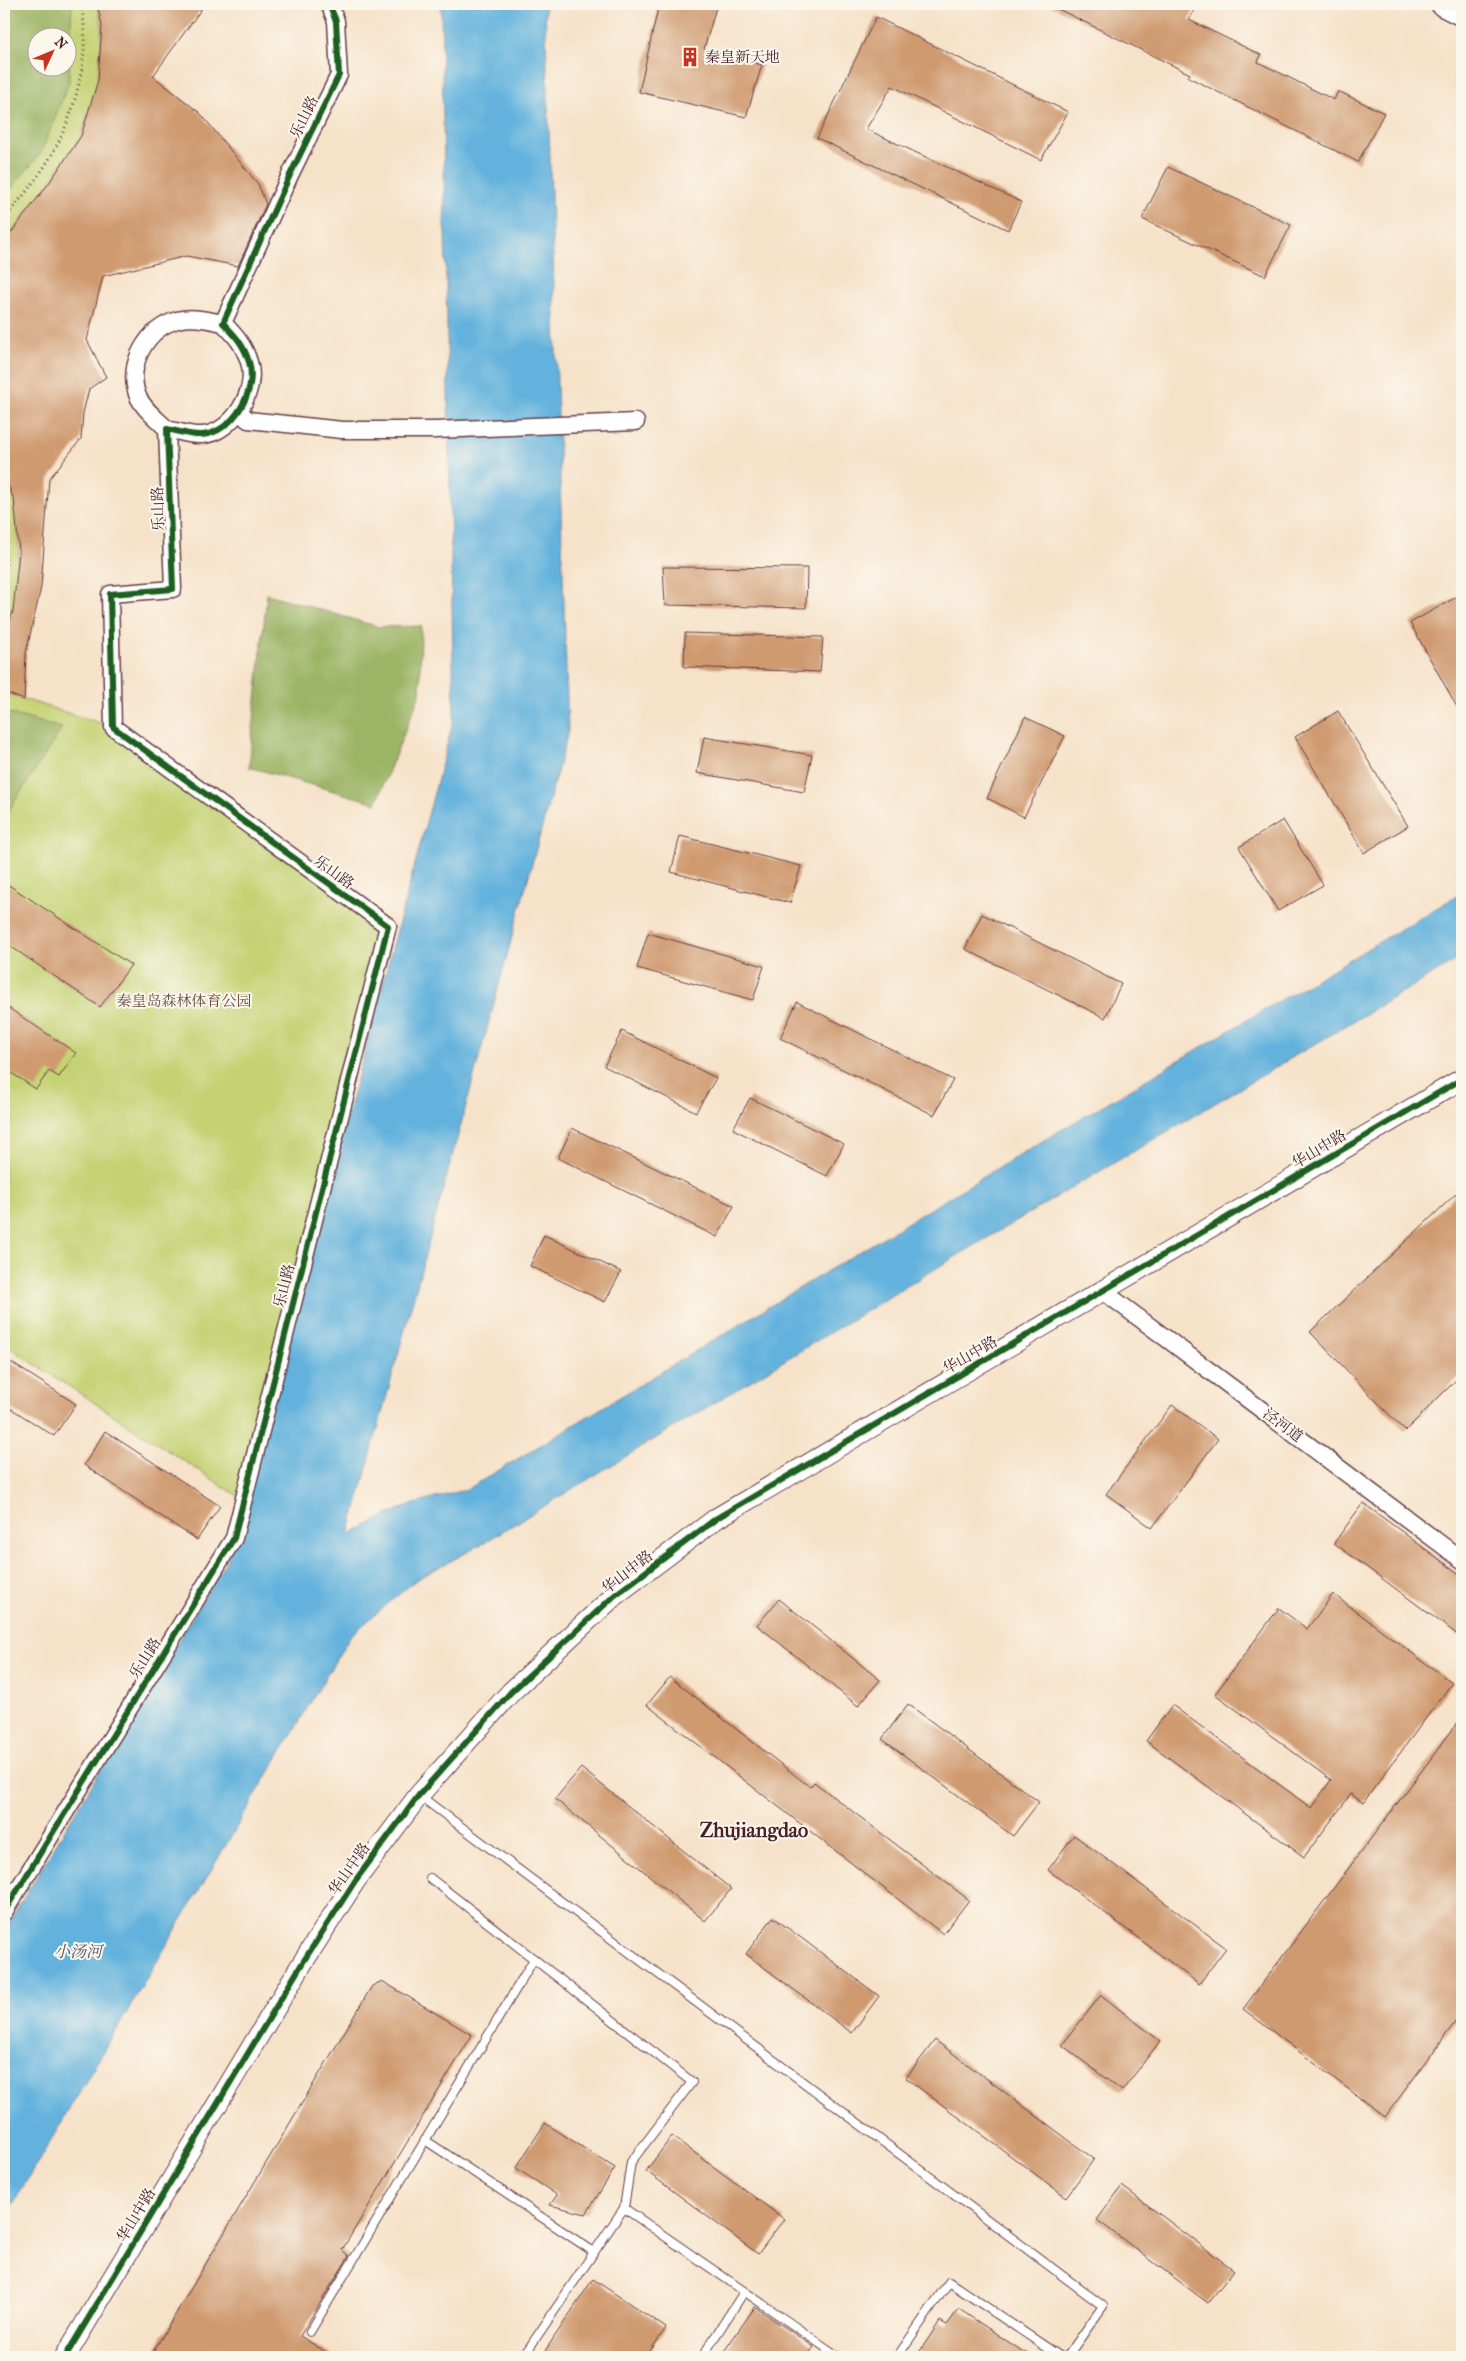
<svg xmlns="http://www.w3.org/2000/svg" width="1466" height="2361" font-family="'IM FELL French Canon','Noto Serif SC',serif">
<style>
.green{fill:#c4d273;stroke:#87784f;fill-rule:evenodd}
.forest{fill:#9bb465;stroke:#726a48;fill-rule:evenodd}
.water{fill:#63b2dd;stroke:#566884}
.building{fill:#cf9a70}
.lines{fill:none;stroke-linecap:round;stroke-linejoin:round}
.service-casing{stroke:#643c43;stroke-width:10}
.minor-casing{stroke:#643c43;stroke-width:19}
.tertiary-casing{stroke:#643c43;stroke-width:22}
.primary-casing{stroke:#643c43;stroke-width:28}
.path{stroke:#643c43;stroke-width:3;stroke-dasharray:1 4;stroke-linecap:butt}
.service{stroke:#fff;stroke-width:8}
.minor{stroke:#fff;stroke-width:16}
.tertiary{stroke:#fff;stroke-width:20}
.primary{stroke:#fff;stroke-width:25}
.cycleway-casing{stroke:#fbf7ec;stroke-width:9}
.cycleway{stroke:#1b5e20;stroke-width:6}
.labels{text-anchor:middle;stroke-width:4;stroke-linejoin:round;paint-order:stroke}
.poi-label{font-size:15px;fill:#4a1f2b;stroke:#fbf7ec;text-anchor:start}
.street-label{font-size:15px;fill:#4a1f2b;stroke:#fbf7ec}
.park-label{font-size:15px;fill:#684c3d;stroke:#fbf7ec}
.water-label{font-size:16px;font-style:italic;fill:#535269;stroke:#fbf7ec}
.district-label{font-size:20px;font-weight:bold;fill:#4a1f2b;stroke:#fbf7ec}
</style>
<rect width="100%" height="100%" fill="#fbf7ec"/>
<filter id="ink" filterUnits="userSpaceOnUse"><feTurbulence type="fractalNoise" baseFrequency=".02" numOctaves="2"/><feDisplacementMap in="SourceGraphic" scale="10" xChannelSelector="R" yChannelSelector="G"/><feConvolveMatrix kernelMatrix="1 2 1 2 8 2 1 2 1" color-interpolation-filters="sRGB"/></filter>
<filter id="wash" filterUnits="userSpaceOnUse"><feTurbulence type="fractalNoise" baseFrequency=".0096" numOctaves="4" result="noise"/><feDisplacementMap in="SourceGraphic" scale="20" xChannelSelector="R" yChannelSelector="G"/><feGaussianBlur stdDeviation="1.12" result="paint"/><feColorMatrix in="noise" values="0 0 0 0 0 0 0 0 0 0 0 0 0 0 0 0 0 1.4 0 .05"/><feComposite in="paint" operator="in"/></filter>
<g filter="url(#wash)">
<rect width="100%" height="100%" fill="#f6e2c9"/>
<g class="green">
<path d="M4 4H97L102 25 98 80 81 136 49 183 4 242ZM38 38H68V68H38Z"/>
<path d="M4 477 14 499 19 551 13 611 4 638Z"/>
<path d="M4 693 113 727 388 926 244 1500 4 1344Z"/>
</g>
<g class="forest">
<path d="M4 4H72L69 82 41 153 4 197ZM38 38H68V68H38Z"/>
<path d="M267 594 379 627 421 626 420 694 376 803 249 767Z"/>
<path d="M4 712 62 728 4 818Z"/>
</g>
<path class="water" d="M441 4H545L568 732 349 1534 407 1506 468 1489 1029 1149 1462 893V957L945 1263 475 1548 417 1579 350 1636 4 2219V1931L228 1558 454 719Z"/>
<g id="blocks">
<g class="building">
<path d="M97 4H205L153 76 200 113 258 184 266 204 238 266 187 256 103 276 87 340 106 377 89 389 83 413 81 439 49 479 41 587 26 653 24 700 4 692V638L13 611 19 551 14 499 4 477V242L49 183 81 136 98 80 102 25Z"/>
<path d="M659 4H717L704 49 762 65 746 117 639 92Z"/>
<path d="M1048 4H1185L1195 8 1189 20 1261 55 1258 62 1334 100 1338 91 1384 113 1358 162 1188 77 1190 74Z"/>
<path d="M876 17 1068 112 1041 160 892 86 866 129 1021 202 1008 230 817 138Z"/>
<path d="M1168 167 1291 225 1265 276 1142 219Z"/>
<path d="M663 567 807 568 806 608 665 605Z"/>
<path d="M1462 594V716L1410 623Z"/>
<path d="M685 633 823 637 820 672 684 667Z"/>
<path d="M1338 711 1408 826 1364 853 1295 737Z"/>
<path d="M1025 717 1065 736 1024 817 987 798Z"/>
<path d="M704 737 812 755 804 792 697 773Z"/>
<path d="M1283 820 1323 885 1278 911 1239 847Z"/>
<path d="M680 836 801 866 790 903 671 872Z"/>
<path d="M4 882 131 965 100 1007 4 942Z"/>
<path d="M982 914 1121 984 1105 1018 965 949Z"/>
<path d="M648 933 764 966 753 1000 637 968Z"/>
<path d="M797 1002 953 1080 934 1115 780 1038Z"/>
<path d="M4 1005 76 1053 59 1077 49 1071 36 1089 4 1068Z"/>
<path d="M622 1031 716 1078 696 1112 604 1066Z"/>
<path d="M750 1098 844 1144 827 1176 733 1129Z"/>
<path d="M572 1128 734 1206 717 1237 558 1158Z"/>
<path d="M1462 1188V1374L1405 1431 1310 1332Z"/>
<path d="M544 1235 621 1272 605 1302 530 1266Z"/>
<path d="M4 1358 76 1404 54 1436 4 1404Z"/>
<path d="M1172 1405 1218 1439 1152 1528 1106 1494Z"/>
<path d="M105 1431 220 1506 197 1540 84 1465Z"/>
<path d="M1363 1503 1462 1576V1638L1334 1543Z"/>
<path d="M1333 1594 1452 1683 1363 1803 1351 1794 1304 1857 1146 1741 1172 1705 1311 1808 1331 1780 1215 1694 1279 1608 1307 1629Z"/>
<path d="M779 1599 880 1680 858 1706 757 1625Z"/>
<path d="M670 1677 810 1787 814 1782 969 1900 943 1934 647 1705Z"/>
<path d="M908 1704 1039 1802 1013 1836 882 1739Z"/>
<path d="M1462 1717V2013L1385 2117 1243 2009Z"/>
<path d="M581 1768 731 1889 705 1921 555 1799Z"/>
<path d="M1074 1835 1226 1948 1199 1984 1048 1870Z"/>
<path d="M773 1917 879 1996 852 2033 746 1954Z"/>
<path d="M382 1981 472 2035 342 2250 349 2256 300 2336 334 2357H150L372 1986Z"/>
<path d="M1101 1995 1160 2041 1122 2091 1062 2045Z"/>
<path d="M935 2040 1094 2159 1066 2197 906 2078Z"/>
<path d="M545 2123 615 2168 586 2214 550 2205 557 2195 516 2168Z"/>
<path d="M672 2136 784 2219 758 2254 646 2171Z"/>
<path d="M1122 2186 1234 2270 1208 2303 1097 2220Z"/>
<path d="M593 2279 666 2328 646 2357H541Z"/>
<path d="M755 2307 814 2347 806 2357H720Z"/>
<path d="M959 2309 1031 2357H916L940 2321 947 2325Z"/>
</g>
</g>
</g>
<g filter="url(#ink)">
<use href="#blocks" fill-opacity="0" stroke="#643c43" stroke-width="1"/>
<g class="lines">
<defs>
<g id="service">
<path d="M420 1796 1103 2306 1067 2357"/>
<path d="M430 1878 692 2082 631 2162 624 2208"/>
<path d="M425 2140 594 2252"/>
<path d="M310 2332 534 1959"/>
<path d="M523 2357 624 2208 839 2357"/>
<path d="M702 2357 744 2292"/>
<path d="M897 2357 949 2282 1061 2357"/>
</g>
<g id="minor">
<path d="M240 412 248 420 342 430H435L636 422"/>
<path d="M167 429C157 419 142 408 137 394 127 363 147 329 177 320 193 316 208 320 223 323"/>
<path d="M1103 1291 1462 1560"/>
<path d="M4 1912 234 1538 388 926 113 727 110 594 173 589 167 429C178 431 191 436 202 435 233 433 258 390 249 362 244 345 235 335 223 323L290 175 339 75 336 21 329 4"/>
</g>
<path id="tertiary" d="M65 2357 303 1962 355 1881 419 1795 511 1692 615 1595 717 1518 1462 1079"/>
<path id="primary" d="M1444 4 1462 13"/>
</defs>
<use href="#service" class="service-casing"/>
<use href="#minor" class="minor-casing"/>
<use href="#tertiary" class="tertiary-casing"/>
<use href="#primary" class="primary-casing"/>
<g class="path">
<path d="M4 219C24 195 45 170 59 141 78 103 91 46 81 4"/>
<path d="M4 539 6 562 4 579"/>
</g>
<use href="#service" class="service"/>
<use href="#minor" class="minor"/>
<use href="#tertiary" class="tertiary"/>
<use href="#primary" class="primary"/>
<defs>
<g id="cycleway">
<path d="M4 1912 234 1538 388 926 113 727 110 594 173 589 167 429C178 431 191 436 202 435 233 433 258 390 249 362 244 345 235 335 223 323L290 175 339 75 336 21 329 4"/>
<path d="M65 2357 303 1962 355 1881 419 1795 511 1692 615 1595 717 1518 1462 1079"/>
</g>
</defs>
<use href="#cycleway" class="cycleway-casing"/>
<use href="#cycleway" class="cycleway"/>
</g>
</g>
<defs>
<symbol id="building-bare" viewBox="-9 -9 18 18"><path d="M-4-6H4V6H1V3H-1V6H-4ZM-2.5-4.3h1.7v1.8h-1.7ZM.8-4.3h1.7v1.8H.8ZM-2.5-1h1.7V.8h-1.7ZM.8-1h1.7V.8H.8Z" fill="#c8321e" stroke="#fbf7ec" stroke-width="2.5" paint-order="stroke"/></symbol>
</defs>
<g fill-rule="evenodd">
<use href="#building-bare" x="676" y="43" width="28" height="28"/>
</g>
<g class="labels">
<g class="poi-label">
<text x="705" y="62">秦皇新天地</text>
</g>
<g class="street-label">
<text transform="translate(304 117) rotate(-64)" y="5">乐山路</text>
<text transform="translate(158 509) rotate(-92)" y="5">乐山路</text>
<text transform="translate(334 872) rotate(36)" y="5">乐山路</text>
<text transform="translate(1319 1149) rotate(-31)" y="5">华山中路</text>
<text transform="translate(284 1286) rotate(-76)" y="5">乐山路</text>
<text transform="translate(970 1355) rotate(-30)" y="5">华山中路</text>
<text transform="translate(1283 1425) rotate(37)" y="5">泾河道</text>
<text transform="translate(627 1572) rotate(-38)" y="5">华山中路</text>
<text transform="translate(145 1658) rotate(-58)" y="5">乐山路</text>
<text transform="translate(349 1869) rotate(-55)" y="5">华山中路</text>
<text transform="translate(136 2215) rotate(-59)" y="5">华山中路</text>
</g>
<g class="park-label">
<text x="184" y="1006">秦皇岛森林体育公园</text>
</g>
<g class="water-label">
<text x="78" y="1957">小汤河</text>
</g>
<g class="district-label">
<text x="754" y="1837">Zhujiangdao</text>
</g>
</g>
<rect width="1466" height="2361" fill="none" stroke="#fbf7ec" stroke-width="20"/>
<g transform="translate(52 52) rotate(46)"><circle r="24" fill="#fbf7ec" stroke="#b4a19f"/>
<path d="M0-4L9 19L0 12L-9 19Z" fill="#c8321e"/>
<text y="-8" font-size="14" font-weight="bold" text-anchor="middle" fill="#4a1f2b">N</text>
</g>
</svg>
